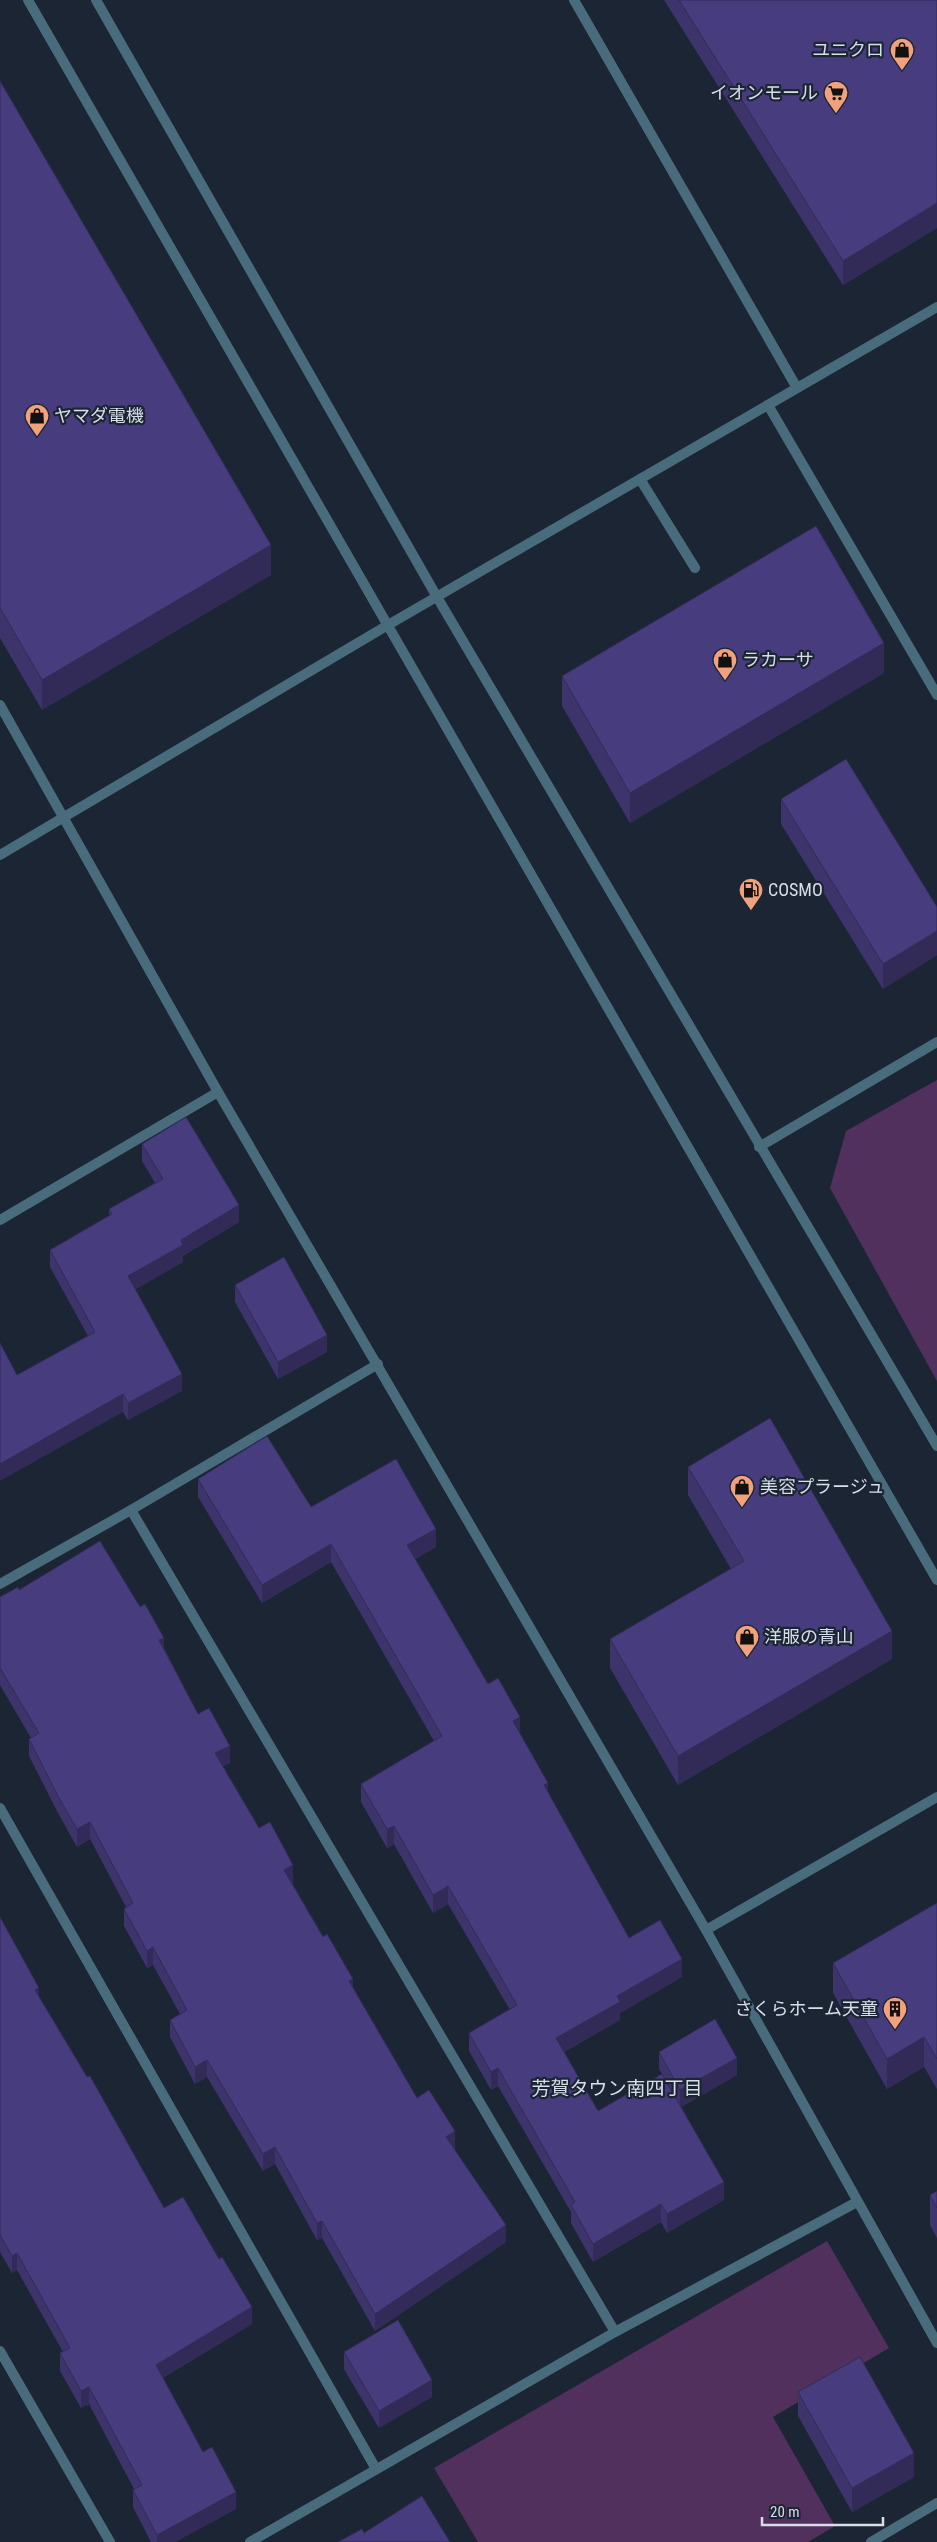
<svg xmlns="http://www.w3.org/2000/svg" width="937" height="2542" font-family="'Roboto Condensed','Noto Sans JP',sans-serif">
<style>
.green{fill:#52305d}
.lines{fill:none;stroke-linecap:round;stroke-linejoin:round}
.service{stroke:#496c7d;stroke-width:10}
.minor{stroke:#496c7d;stroke-width:10}
.tertiary{stroke:#496c7d;stroke-width:10}
.wall{fill:#3d346c}
.shaded-wall{fill:#322b58}
.building{fill:#473d7e;stroke:#322b58}
.labels{text-anchor:middle;stroke-width:4.5;stroke-linejoin:round;paint-order:stroke}
.poi-label{font-size:18px;fill:#d7dee8;stroke:#1b2533;text-anchor:start}
.neighbourhood-label{font-size:19px;fill:#d7dee8;stroke:#1b2533}
</style>
<rect width="100%" height="100%" fill="#1b2533"/>
<g class="green">
<path d="M937 1080V1381L830 1188 846 1131Z"/>
<path d="M827 2241 889 2348 773 2417 835 2526 808 2542H478L434 2468Z"/>
</g>
<g class="lines">
<g class="service">
<path d="M574 0 797 388"/>
<path d="M640 479 695 568"/>
<path d="M0 1220 218 1092"/>
<path d="M131 1510 615 2332"/>
<path d="M0 1584 131 1510 378 1364"/>
<path d="M0 1808 376 2469"/>
<path d="M706 1930 937 1797"/>
<path d="M250 2542 615 2332 857 2202"/>
<path d="M871 2542 937 2503"/>
</g>
<g class="minor">
<path d="M768 405 937 695"/>
<path d="M0 705 218 1092 706 1930 937 2343"/>
<path d="M0 855 388 625"/>
<path d="M759 1147 937 1042"/>
<path d="M0 2351 110 2542"/>
</g>
<g class="tertiary">
<path d="M28 0 937 1580"/>
<path d="M96 0 437 597 937 1446"/>
<path d="M388 625 937 307"/>
</g>
</g>
<g class="wall">
<path d="M664 0H937V228L843 285Z"/>
<path d="M0 81 271 575 42 710 0 638Z"/>
<path d="M884 673 630 823 562 706V676Z"/>
<path d="M781 799 937 907V955L883 989 781 824Z"/>
<path d="M142 1144 239 1222 183 1256V1262L135 1289 182 1391 128 1420 123 1412 17 1375 88 1336 50 1267V1250L109 1216V1209L155 1183 142 1161Z"/>
<path d="M235 1285 327 1352 278 1379 235 1302Z"/>
<path d="M688 1467 892 1659 678 1785 610 1668V1639L731 1569 688 1495Z"/>
<path d="M198 1479 311 1507 436 1547 415 1559 488 1684 520 1734 548 1793 629 1938 682 1977 620 2013V2020L564 2052 598 2111 662 2074 659 2069V2052L737 2075 681 2107 724 2200 667 2233 661 2222 593 2262 571 2223V2212L498 2086 491 2090 469 2051V2033L510 2010 448 1904 433 1913 394 1844 387 1848 361 1802V1784L434 1741 331 1562 262 1603 198 1497Z"/>
<path d="M19 1590 164 1648 198 1714 230 1763 223 1766 259 1828 293 1883H292L353 1987 417 2098 455 2148 454 2149 506 2242 375 2331 322 2238 317 2240 275 2164 263 2171 207 2077 195 2084 170 2037V2020L180 2014 153 1965 147 1968 124 1926V1909L126 1907 90 1839 77 1847 58 1813 29 1756V1739L31 1738 0 1685V1597Z"/>
<path d="M937 1903V2089L924 2067 887 2089 833 1993V1963Z"/>
<path d="M0 1917 39 1996 164 2208 252 2324 163 2378 203 2452 236 2509 175 2542H151L133 2507V2490L134 2489 89 2404 81 2408 60 2371V2353L63 2352 17 2270 12 2273 0 2252Z"/>
<path d="M937 2191V2238L930 2225V2195Z"/>
<path d="M344 2352 432 2397 379 2428 344 2369Z"/>
<path d="M798 2392 914 2477 852 2512 798 2416Z"/>
</g>
<g class="shaded-wall">
<path d="M937 203V228L843 285V261Z"/>
<path d="M271 545V575L42 710V680Z"/>
<path d="M884 643V673L630 823V793Z"/>
<path d="M937 931V955L883 989V964Z"/>
<path d="M239 1205V1222L183 1256V1262L128 1294V1276L181 1240Z"/>
<path d="M327 1335V1352L278 1379V1362Z"/>
<path d="M182 1374V1391L128 1420V1403Z"/>
<path d="M123 1394V1412L0 1481V1464Z"/>
<path d="M436 1529V1547L407 1563V1545Z"/>
<path d="M331 1544V1562L262 1603V1585Z"/>
<path d="M892 1631V1659L678 1785V1756Z"/>
<path d="M164 1638V1655L159 1640Z"/>
<path d="M520 1717V1735L513 1721Z"/>
<path d="M230 1746V1763L215 1770V1753Z"/>
<path d="M548 1783V1801L544 1785Z"/>
<path d="M90 1822V1839L77 1847V1829Z"/>
<path d="M394 1826V1844L387 1848V1829Z"/>
<path d="M293 1865V1883L284 1888V1870Z"/>
<path d="M448 1886V1904L433 1913V1895Z"/>
<path d="M153 1947V1965L147 1968V1951Z"/>
<path d="M682 1959V1977L620 2013V2020L556 2056V2038L617 1996Z"/>
<path d="M353 1979V1996L349 1981Z"/>
<path d="M39 1988V2006L35 1990Z"/>
<path d="M924 2037V2067L887 2089V2059Z"/>
<path d="M737 2058V2075L680 2107V2090Z"/>
<path d="M207 2060V2077L195 2084V2067Z"/>
<path d="M498 2068V2086L491 2090V2072Z"/>
<path d="M455 2131V2148L446 2154V2137Z"/>
<path d="M275 2147V2164L263 2171V2154Z"/>
<path d="M724 2182V2200L667 2233V2214Z"/>
<path d="M661 2204V2222L593 2262V2244Z"/>
<path d="M322 2221V2238L317 2240V2223Z"/>
<path d="M506 2225V2242L375 2331V2314Z"/>
<path d="M17 2253V2270L12 2273V2256Z"/>
<path d="M252 2307V2324L156 2382V2365Z"/>
<path d="M432 2380V2397L379 2428V2411Z"/>
<path d="M89 2387V2404L81 2408V2391Z"/>
<path d="M914 2453V2477L852 2512V2488Z"/>
<path d="M236 2492V2509L175 2542H157V2535Z"/>
</g>
<g class="building">
<path d="M679 0H937V203L843 261Z"/>
<path d="M0 81 271 545 42 680 0 608Z"/>
<path d="M816 526 884 643 630 793 562 676Z"/>
<path d="M846 759 937 907V931L883 964 781 799Z"/>
<path d="M186 1117 239 1205 181 1240 183 1245 128 1276 182 1374 128 1403 123 1394 0 1464V1343L17 1375 95 1332 50 1250 112 1214 109 1209 163 1179 142 1144Z"/>
<path d="M284 1257 327 1335 278 1362 235 1285Z"/>
<path d="M770 1418 892 1631 678 1756 610 1639 744 1561 688 1467Z"/>
<path d="M267 1436 311 1507 396 1459 436 1529 407 1545 488 1684 498 1678 520 1717 513 1721 548 1783 544 1785 629 1938 660 1920 682 1959 617 1996 620 2002 556 2038 598 2111 662 2074 724 2182 667 2214 661 2204 593 2244 571 2205 575 2202 498 2068 491 2072 469 2033 517 2005 448 1886 433 1895 394 1826 387 1829 361 1784 442 1736 331 1544 262 1585 198 1479Z"/>
<path d="M100 1541 140 1607 145 1604 164 1638 159 1640 198 1714 209 1708 230 1746 215 1753 259 1828 270 1822 293 1865 284 1870 323 1937 327 1934 353 1979 349 1981 417 2098 429 2090 455 2131 446 2137 506 2225 375 2314 322 2221 317 2223 275 2147 263 2154 207 2060 195 2067 170 2020 187 2010 153 1947 147 1951 124 1909 133 1903 90 1822 77 1829 58 1796 29 1739 39 1733 0 1668V1597L18 1587 19 1590Z"/>
<path d="M937 1903V2059L924 2037 887 2059 833 1963Z"/>
<path d="M0 1917 39 1988 35 1990 87 2077 90 2076 164 2208 183 2197 219 2259 222 2257 252 2307 156 2365 203 2452 212 2447 236 2492 157 2535 133 2490 142 2485 89 2387 81 2391 60 2353 70 2348 17 2253 12 2256 0 2235Z"/>
<path d="M715 2019 737 2058 680 2090 659 2052Z"/>
<path d="M937 2191V2208L930 2195Z"/>
<path d="M398 2320 432 2380 379 2411 344 2352Z"/>
<path d="M860 2357 914 2453 852 2488 798 2392Z"/>
<path d="M422 2496 450 2542H338L362 2529 364 2533Z"/>
</g>
<defs>
<symbol id="shop-pin" viewBox="-11 -11 22 30"><path d="M0 17L-7.5 6A9.5 9.5 0 1 1 7.5 6Z" fill="#f1a17c" stroke="#1b2533"/><path d="M-5-2.5h2.3a2.7 3.5 0 0 1 5.4 0H5L5.5 6h-11ZM-1.5-2.5h3a1.5 2.3 0 0 0-3 0Z" fill="#111"/></symbol>
<symbol id="supermarket-pin" viewBox="-11 -11 22 30"><path d="M0 17L-7.5 6A9.5 9.5 0 1 1 7.5 6Z" fill="#f1a17c" stroke="#1b2533"/><path d="M-6-5.5h2.5l.6 2H6L4.5 2H-2.5L-4.4-4H-6ZM-1.5 3.2a1.3 1.3 0 1 0 .1 0ZM3 3.2a1.3 1.3 0 1 0 .1 0Z" fill="#111"/></symbol>
<symbol id="fuel-pin" viewBox="-11 -11 22 30"><path d="M0 17L-7.5 6A9.5 9.5 0 1 1 7.5 6Z" fill="#f1a17c" stroke="#1b2533"/><path d="M-5.5-6h7V0h2V4h1.3V-2.5L3-4.5l.8-.8L6-3V5H2.5V1h-1V6h-7ZM-4.2-4.7v3.2H.2V-4.7Z" fill="#111"/></symbol>
<symbol id="building-pin" viewBox="-11 -11 22 30"><path d="M0 17L-7.5 6A9.5 9.5 0 1 1 7.5 6Z" fill="#f1a17c" stroke="#1b2533"/><path d="M-4-6H4V6H1V3H-1V6H-4ZM-2.5-4.3h1.7v1.8h-1.7ZM.8-4.3h1.7v1.8H.8ZM-2.5-1h1.7V.8h-1.7ZM.8-1h1.7V.8H.8Z" fill="#111"/></symbol>
</defs>
<g fill-rule="evenodd">
<use href="#shop-pin" x="888" y="36" width="28" height="38"/>
<use href="#supermarket-pin" x="822" y="79" width="28" height="38"/>
<use href="#shop-pin" x="23" y="402" width="28" height="38"/>
<use href="#shop-pin" x="711" y="646" width="28" height="38"/>
<use href="#fuel-pin" x="737" y="876" width="28" height="38"/>
<use href="#shop-pin" x="728" y="1473" width="28" height="38"/>
<use href="#shop-pin" x="733" y="1623" width="28" height="38"/>
<use href="#building-pin" x="881" y="1995" width="28" height="38"/>
</g>
<g class="labels">
<g class="poi-label">
<text x="884" y="56" text-anchor="end">ユニクロ</text>
<text x="818" y="99" text-anchor="end">イオンモール</text>
<text x="54" y="422">ヤマダ電機</text>
<text x="742" y="666">ラカーサ</text>
<text x="768" y="896">COSMO</text>
<text x="760" y="1493">美容プラージュ</text>
<text x="764" y="1643">洋服の青山</text>
<text x="878" y="2015" text-anchor="end">さくらホーム天童</text>
</g>
<g class="neighbourhood-label">
<text x="617" y="2095">芳賀タウン南四丁目</text>
</g>
</g>
<path d="M762 2517v8h121v-8" fill="none" stroke="#d7dee8" stroke-width="2.5"/>
<text x="770" y="2517" font-size="15" fill="#d7dee8" stroke="#1b2533" stroke-width="4" paint-order="stroke">20 m</text>
</svg>
